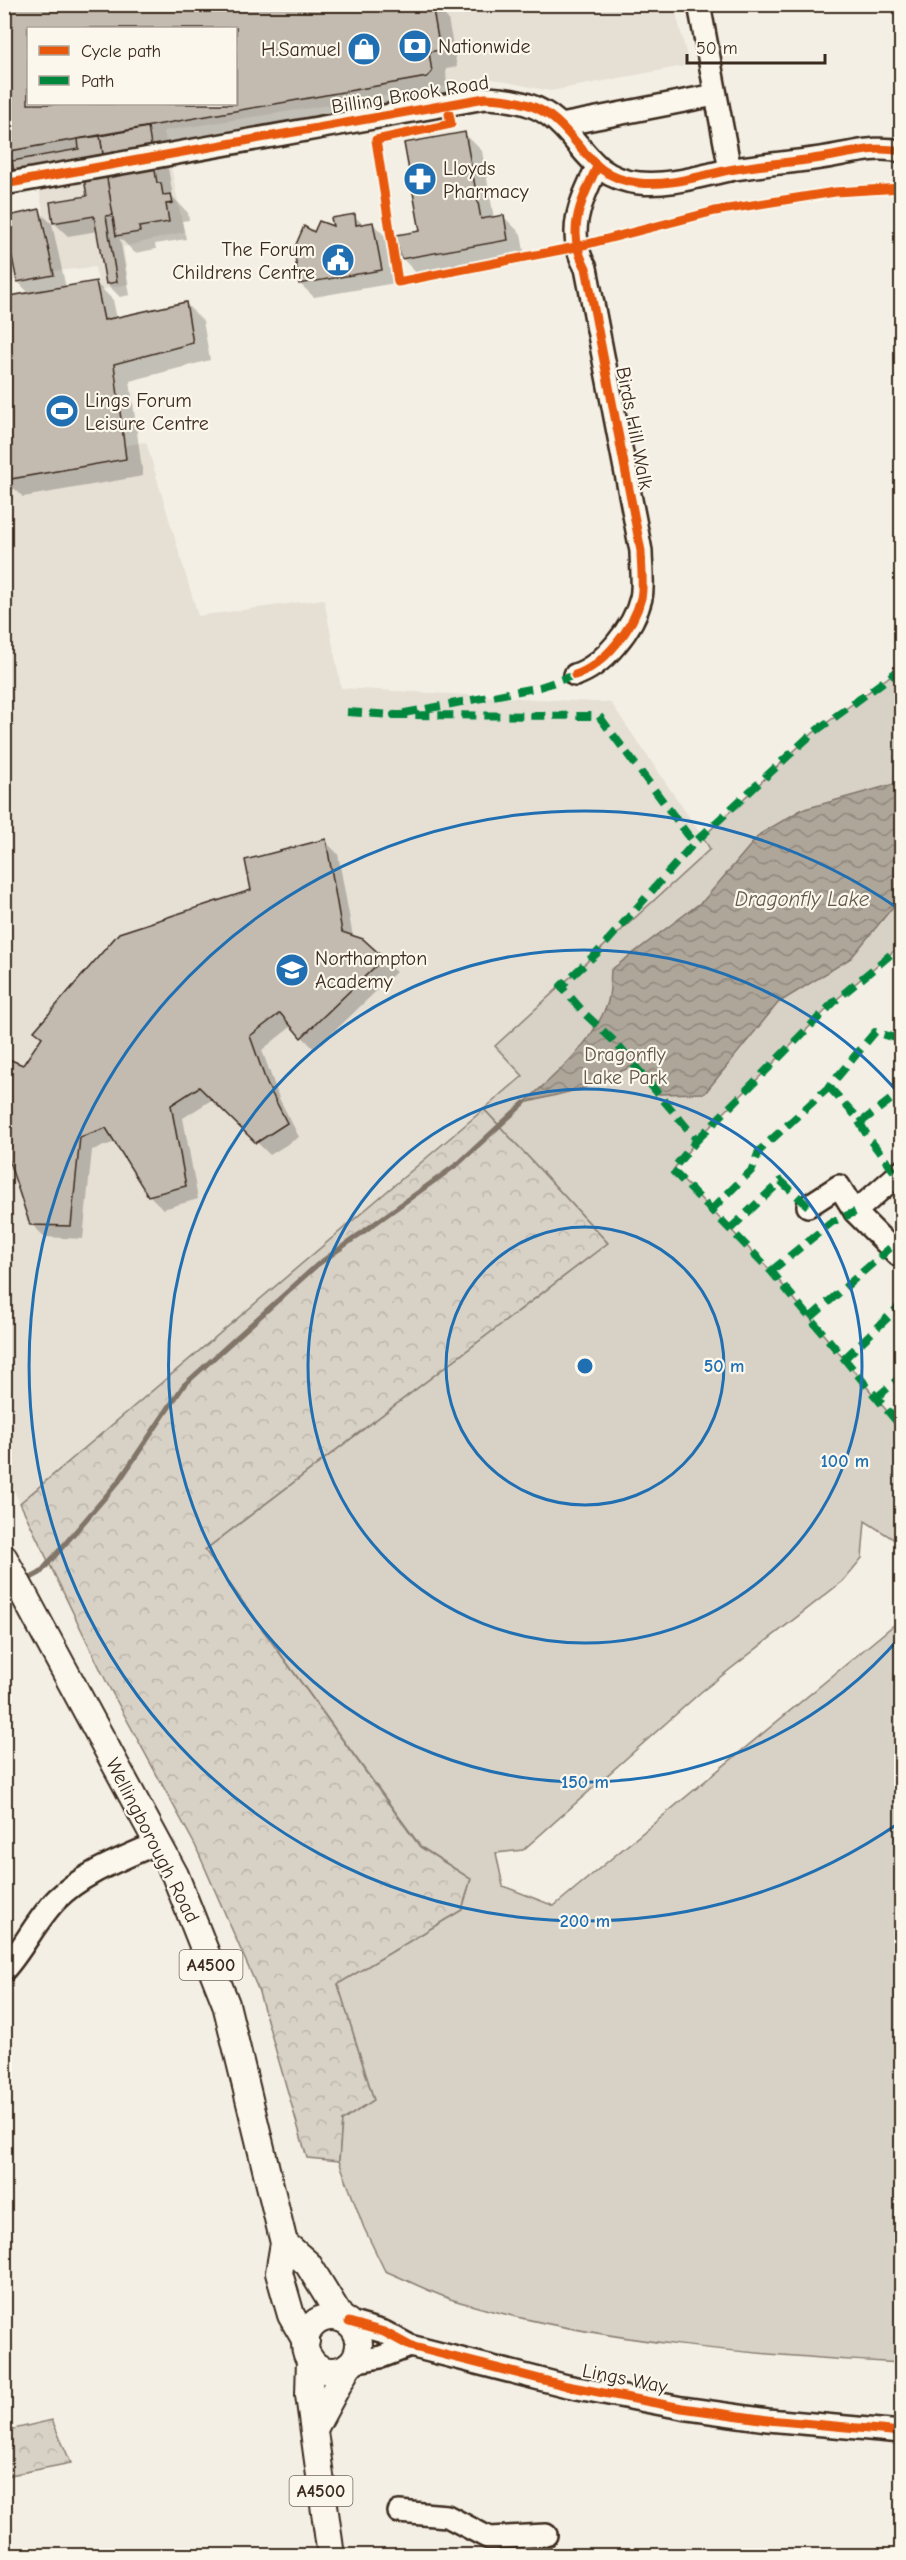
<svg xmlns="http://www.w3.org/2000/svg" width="906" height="2560" font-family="'Comic Neue',sans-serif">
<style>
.built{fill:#e5dfd4;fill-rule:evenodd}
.forest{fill:url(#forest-crowns);stroke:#8a7e72;stroke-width:1.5}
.green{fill:#d8d1c6;stroke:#8a7e72;stroke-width:1.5}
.water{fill:url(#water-waves);stroke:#817468;stroke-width:1.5}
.shadow{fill:#0003;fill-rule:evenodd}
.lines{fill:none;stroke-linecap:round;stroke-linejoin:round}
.stream{stroke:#817468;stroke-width:5}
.building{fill:#c3bbb0;stroke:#3b2a1e;stroke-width:1.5;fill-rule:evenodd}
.minor-casing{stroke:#3b2a1e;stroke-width:26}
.major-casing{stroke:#3b2a1e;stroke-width:30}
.minor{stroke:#fbf7ec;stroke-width:21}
.major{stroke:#fbf7ec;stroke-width:26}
.quiet{stroke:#00873e;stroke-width:8;stroke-dasharray:15 8;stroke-linecap:butt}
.cycleway-casing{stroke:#fbf7ec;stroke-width:13}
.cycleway{stroke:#e8590c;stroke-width:9}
.ring{fill:none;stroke:#1f6fb2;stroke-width:3}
.labels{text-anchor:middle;stroke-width:4.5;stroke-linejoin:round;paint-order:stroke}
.shield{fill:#fbf7ec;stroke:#75685c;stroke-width:1.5}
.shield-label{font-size:18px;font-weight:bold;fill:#3b2a1e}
.poi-label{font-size:20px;fill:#3b2a1e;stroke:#fbf7ec;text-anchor:start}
.street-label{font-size:20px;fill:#3b2a1e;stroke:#fbf7ec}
.park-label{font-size:20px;fill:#625448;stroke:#fbf7ec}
.water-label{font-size:21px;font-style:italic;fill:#645549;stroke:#fbf7ec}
.centre{fill:#1f6fb2;stroke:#fbf7ec;stroke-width:3}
.ring-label{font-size:18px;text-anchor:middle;font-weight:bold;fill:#1f6fb2;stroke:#fbf7ec;stroke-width:4.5;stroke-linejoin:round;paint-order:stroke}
</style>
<defs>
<pattern id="forest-crowns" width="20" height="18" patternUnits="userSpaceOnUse" patternTransform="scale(1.5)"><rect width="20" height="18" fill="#d8d1c6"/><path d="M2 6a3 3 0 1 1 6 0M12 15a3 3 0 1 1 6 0" fill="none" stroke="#bab4aa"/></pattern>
<pattern id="water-waves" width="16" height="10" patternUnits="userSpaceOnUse" patternTransform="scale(1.5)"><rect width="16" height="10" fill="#afa69a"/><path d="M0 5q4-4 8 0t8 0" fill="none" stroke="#90877d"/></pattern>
</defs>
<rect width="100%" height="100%" fill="#f3efe4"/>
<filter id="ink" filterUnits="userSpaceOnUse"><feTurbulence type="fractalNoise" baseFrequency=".0167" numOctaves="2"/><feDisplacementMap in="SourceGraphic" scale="12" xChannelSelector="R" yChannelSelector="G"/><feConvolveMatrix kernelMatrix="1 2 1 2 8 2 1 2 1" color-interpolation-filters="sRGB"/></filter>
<g filter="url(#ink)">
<g class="built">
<path d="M4 5H674L689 65 550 91 493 79 164 131 184 232 123 247 129 284 100 290 95 267 54 271 36 172 5 177ZM28 28H236V104H28Z"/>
<path d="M146 442 198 616 324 599 341 688 611 703 711 849 495 1046 523 1075 20 1503 5 1472V465Z"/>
</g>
<g class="forest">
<path d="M484 1109 608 1243 205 1550 420 1847 471 1879 462 1910 338 1984 374 2100 342 2121 339 2161 307 2158 258 1989 195 1845 108 1685 20 1503Z"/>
<path d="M52 2420 71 2463 5 2476V2431Z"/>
</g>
<path class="green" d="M901 668V945L836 1000 697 1140 673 1170 771 1271 901 1428V1544L865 1521 862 1558 843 1581 701 1692 523 1850 496 1853 503 1886 554 1906 901 1619V2363C757 2355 599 2343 460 2302 435 2295 410 2281 385 2271L364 2228 339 2161 342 2121 374 2100 338 1984 462 1910 471 1879 421 1847 205 1550 608 1243 484 1109 523 1076 495 1046 710 849 703 837 813 733Z"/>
<path class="water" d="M901 782V897L851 958 778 1003 705 1093 659 1094 635 1065 584 1088 524 1103C555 1075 590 1046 606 1007 611 997 610 982 611 970L704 900 760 834 801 810Z"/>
<g class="shadow">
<path d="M4 4H434L448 19 457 67 446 69 447 92 164 144 173 197 188 213 189 220 182 221 186 239 155 244 156 249 135 253 120 238 130 295 120 297 107 284 98 231 68 236 54 223 89 197 85 175 15 170 4 172ZM28 28H236V104H28Z"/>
<path d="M765 4H813L772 11Z"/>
<path d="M465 134 482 151 494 218 503 216 521 234 525 257 419 276 402 258 422 232Z"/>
<path d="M39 211 52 224 66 288 96 283 113 300 117 319 185 303 203 321 210 360 130 381 143 476 23 497 15 489 4 490V298L30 294 18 282Z"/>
<path d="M354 216 364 225 373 224 386 237 395 283 314 297 300 284 295 249 314 234 336 229Z"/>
<path d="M325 841 338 854 353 937 396 972 315 1050 292 1026 262 1050 279 1098 299 1137 270 1155 213 1099 183 1118 198 1199 163 1209 149 1195 116 1142 92 1150 83 1239 45 1237 31 1224 24 1067 43 1039 36 1031Z"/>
</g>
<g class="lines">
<path class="stream" d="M25 1581 40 1573 119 1481 184 1385 317 1265 459 1163 524 1103"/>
</g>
<g class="building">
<path d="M4 4H432L440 50 429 52 432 72 427 77 4 152ZM28 28H236V104H28Z"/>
<path d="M148 127 157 183H161L163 195 171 194 173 203 166 204 169 222 139 227 140 232 116 236 100 136Z"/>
<path d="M465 132 481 219 504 215 508 240 401 259 396 235 420 231 404 143Z"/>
<path d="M100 136 113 215 106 216 117 282 106 284 94 216 53 223 50 202 87 196 81 161 14 172 12 161 79 149 78 139Z"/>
<path d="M40 209 54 275 17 282 4 217Z"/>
<path d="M355 214 356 225 373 222 382 270 299 284 294 249 304 226 314 232 319 221 333 226 331 218Z"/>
<path d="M96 281 104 320 186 302 193 343 114 364 126 459 5 480 4 297Z"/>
<path d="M326 839 342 932 363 939 384 958 301 1038 280 1013 250 1036 267 1084 287 1123 256 1143 199 1087 171 1105 186 1186 148 1196 106 1128 80 1137 71 1226 30 1225 4 1146V1057L23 1065 42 1037 34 1031 119 933 251 890 245 860Z"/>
</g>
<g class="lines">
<defs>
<g id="minor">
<path d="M699 4 730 170"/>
<path d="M561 125 715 95"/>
<path d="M4 184 485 98C508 99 531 102 550 116 583 140 589 178 639 183 670 186 700 176 729 170 767 163 806 162 843 154 867 150 877 147 902 151"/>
<path d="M575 675C603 666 634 628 641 598 644 584 641 565 641 551L586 268C565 232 581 201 597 167"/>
<path d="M808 1206 839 1186 855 1212 898 1255 902 1252"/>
<path d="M855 1212 902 1171"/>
<path d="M4 1970C24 1948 36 1920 57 1899 84 1872 123 1859 157 1843"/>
<path d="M349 2322 384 2332 410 2346 567 2386 682 2408 768 2420 902 2432"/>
<path d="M352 2362 381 2357 410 2346"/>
<path d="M399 2512 447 2516 489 2538 546 2535"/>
</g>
<g id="major">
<path d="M4 1558 175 1875 226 2004 284 2243 279 2273 291 2315 306 2341"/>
<path d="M284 2243 308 2264 341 2318"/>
<circle cx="332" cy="2344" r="27"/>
<path d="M310 2359 309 2395 331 2556"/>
<path d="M315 2427 348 2366"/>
</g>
</defs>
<use href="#minor" class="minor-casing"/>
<use href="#major" class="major-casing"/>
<use href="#minor" class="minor"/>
<use href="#major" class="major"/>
<g class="quiet">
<path d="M902 668 813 733 694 843 597 953 561 986 585 1014 614 1041 697 1140 672 1170 771 1271 902 1428"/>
<path d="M575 675 540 687 394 715 599 716 694 843"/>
<path d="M347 712 394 715"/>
<path d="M829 1087 855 1115 870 1140 897 1175"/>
<path d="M860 1123 902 1091"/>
<path d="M697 1140 836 1000 902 945"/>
<path d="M711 1210 752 1170 759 1151 829 1087 875 1032 899 1039 902 1036"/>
<path d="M730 1229 781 1181 808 1206"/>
<path d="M771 1271 832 1222 855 1212"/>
<path d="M810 1318 890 1248"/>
<path d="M844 1359 902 1304"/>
<path d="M876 1398 902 1376"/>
</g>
<defs>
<g id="cycleway">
<path d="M449 114 451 124 376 140 398 282 576 247 715 211 835 192 902 188"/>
<path d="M4 184 485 98C508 99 531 102 550 116 583 140 589 178 639 183 670 186 700 176 729 170 767 163 806 162 843 154 867 150 877 147 902 151"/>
<path d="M575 675C603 666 634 628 641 598 644 584 641 565 641 551L586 268C565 232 581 201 597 167"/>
<path d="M349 2322 384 2332 410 2346 567 2386 682 2408 768 2420 902 2432"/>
</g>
</defs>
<use href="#cycleway" class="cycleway-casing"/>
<use href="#cycleway" class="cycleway"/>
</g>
</g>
<g class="ring">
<circle cx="585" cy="1366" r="139"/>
<circle cx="585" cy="1366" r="277"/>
<path d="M901 1636A416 416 0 1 1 901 1096"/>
<path d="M899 1823A555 555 0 1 1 899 909"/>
</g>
<defs>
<symbol id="bank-disc" viewBox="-11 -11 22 22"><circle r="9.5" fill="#1f6fb2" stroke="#fbf7ec"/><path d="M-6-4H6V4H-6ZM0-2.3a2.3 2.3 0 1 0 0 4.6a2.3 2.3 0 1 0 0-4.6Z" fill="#fff"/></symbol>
<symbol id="shop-disc" viewBox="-11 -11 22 22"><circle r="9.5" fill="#1f6fb2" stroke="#fbf7ec"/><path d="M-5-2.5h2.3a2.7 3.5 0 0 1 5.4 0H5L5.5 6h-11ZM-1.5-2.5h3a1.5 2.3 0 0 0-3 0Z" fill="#fff"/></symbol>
<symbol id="pharmacy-disc" viewBox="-11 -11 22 22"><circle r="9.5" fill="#1f6fb2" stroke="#fbf7ec"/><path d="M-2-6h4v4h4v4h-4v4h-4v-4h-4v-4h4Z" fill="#fff"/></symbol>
<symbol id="civic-disc" viewBox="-11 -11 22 22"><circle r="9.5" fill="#1f6fb2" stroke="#fbf7ec"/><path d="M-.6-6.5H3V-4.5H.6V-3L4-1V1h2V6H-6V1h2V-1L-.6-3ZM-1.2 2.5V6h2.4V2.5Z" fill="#fff"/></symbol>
<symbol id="stadium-disc" viewBox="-11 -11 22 22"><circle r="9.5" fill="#1f6fb2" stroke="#fbf7ec"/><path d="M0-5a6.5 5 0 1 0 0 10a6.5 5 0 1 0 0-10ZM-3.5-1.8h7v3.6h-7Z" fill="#fff"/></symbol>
<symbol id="school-disc" viewBox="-11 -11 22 22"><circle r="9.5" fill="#1f6fb2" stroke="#fbf7ec"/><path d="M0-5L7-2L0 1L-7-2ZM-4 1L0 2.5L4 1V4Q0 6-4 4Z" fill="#fff"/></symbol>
</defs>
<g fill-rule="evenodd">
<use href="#bank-disc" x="396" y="27" width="38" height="38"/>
<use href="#shop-disc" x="345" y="30" width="38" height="38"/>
<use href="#pharmacy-disc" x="401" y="160" width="38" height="38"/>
<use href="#civic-disc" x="319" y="241" width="38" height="38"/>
<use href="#stadium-disc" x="43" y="392" width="38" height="38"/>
<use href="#school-disc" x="273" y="951" width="38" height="38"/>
</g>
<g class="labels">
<g class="shield">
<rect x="179.5" y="1950" width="63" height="30" rx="4.5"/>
<rect x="289.5" y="2476" width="63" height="30" rx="4.5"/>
</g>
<g class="shield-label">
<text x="211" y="1971">A4500</text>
<text x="321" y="2497">A4500</text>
</g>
<g class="poi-label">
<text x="438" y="53">Nationwide</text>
<text x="341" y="56" text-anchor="end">H.Samuel</text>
<text x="443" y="175">Lloyds<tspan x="443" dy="23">Pharmacy</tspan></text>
<text x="315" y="256" text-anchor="end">The Forum<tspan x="315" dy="23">Childrens Centre</tspan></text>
<text x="85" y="407">Lings Forum<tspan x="85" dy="23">Leisure Centre</tspan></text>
<text x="315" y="965">Northampton<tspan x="315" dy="23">Academy</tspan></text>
</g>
<g class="street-label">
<text transform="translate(410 94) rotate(-9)" y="7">Billing Brook Road</text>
<text transform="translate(635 428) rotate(79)" y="7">Birds Hill Walk</text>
<text transform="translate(153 1840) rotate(63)" y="7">Wellingborough Road</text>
<text transform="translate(625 2378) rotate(11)" y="7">Lings Way</text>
</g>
<g class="park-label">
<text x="625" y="1061">Dragonfly<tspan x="625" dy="23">Lake Park</tspan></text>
</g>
<g class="water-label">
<text x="802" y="906">Dragonfly Lake</text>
</g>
</g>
<circle cx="585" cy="1366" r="9" class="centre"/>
<g class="ring-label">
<text x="724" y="1372">50 m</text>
<text x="845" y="1467">100 m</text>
<text x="585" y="1788">150 m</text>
<text x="585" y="1927">200 m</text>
</g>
<rect width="906" height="2560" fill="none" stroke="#fbf7ec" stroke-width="24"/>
<rect x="12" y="12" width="882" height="2536" fill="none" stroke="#3b2a1e" stroke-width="2" filter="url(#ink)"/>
<rect x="27" y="27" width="210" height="78" fill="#fbf7ec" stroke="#aea59a" stroke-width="1.5"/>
<rect x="39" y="46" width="30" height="9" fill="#e8590c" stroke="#aea59a" stroke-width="1.5"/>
<text x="81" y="57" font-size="18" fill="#3b2a1e">Cycle path</text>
<rect x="39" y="76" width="30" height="9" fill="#00873e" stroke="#aea59a" stroke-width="1.5"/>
<text x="81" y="87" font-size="18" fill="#3b2a1e">Path</text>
<path d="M687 54v9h138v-9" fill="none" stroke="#3b2a1e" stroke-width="3"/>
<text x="696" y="54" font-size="18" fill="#3b2a1e" stroke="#fbf7ec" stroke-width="4.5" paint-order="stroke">50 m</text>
</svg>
